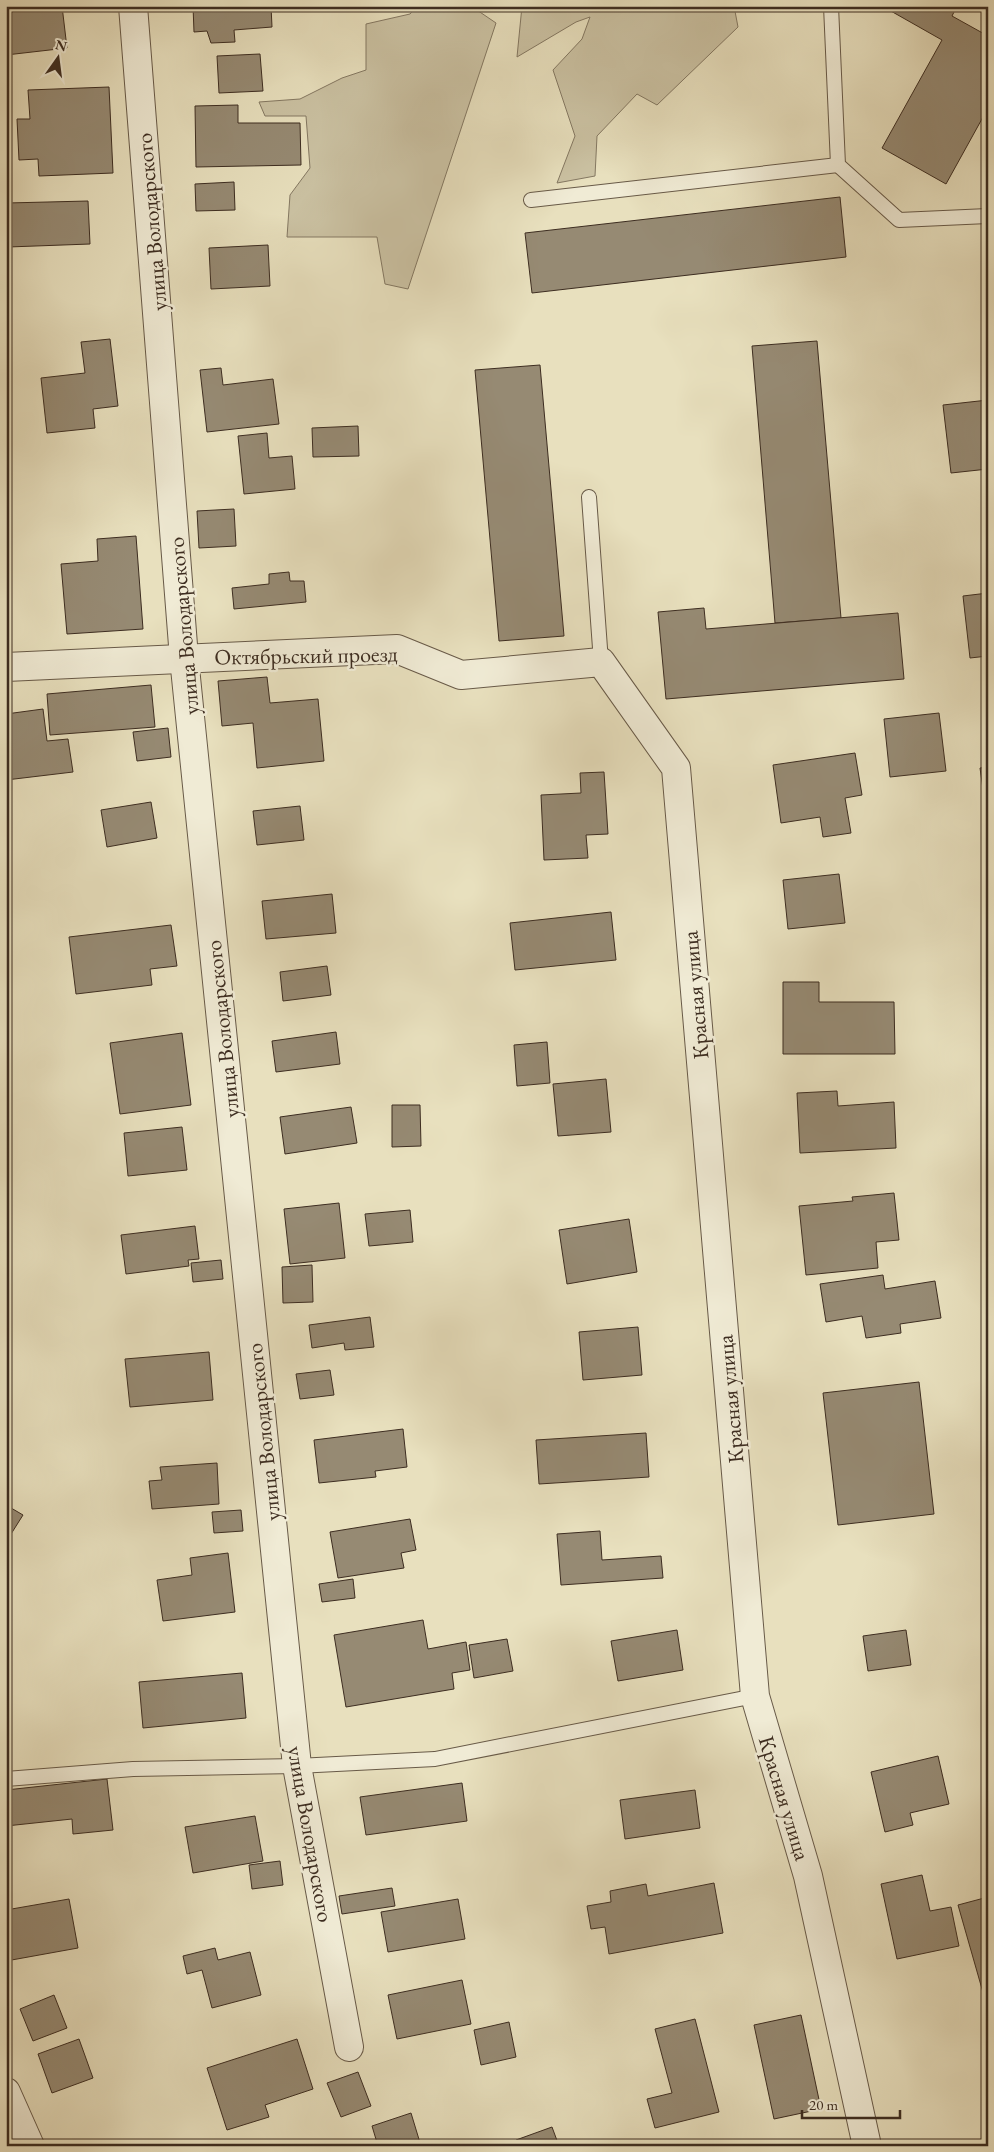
<svg xmlns="http://www.w3.org/2000/svg" width="994" height="2152" font-family="'EB Garamond',serif">
<style>
.green{fill:#cbc2a3;stroke:#847862}
.building{fill:#968a73;stroke:#3d2d21}
.lines{fill:none;stroke-linecap:round;stroke-linejoin:round}
.lane-casing{stroke:#685a48;stroke-width:16}
.street-casing{stroke:#685a48;stroke-width:30}
.lane{stroke:#f0ebd5;stroke-width:14}
.street{stroke:#f0ebd5;stroke-width:28}
.labels{text-anchor:middle;stroke-width:5;stroke-linejoin:round;paint-order:stroke}
.street-label{font-size:22px;fill:#3d2d21;stroke:#f0ebd5}
</style>
<rect width="100%" height="100%" fill="#e8e0be"/>
<filter id="stains"><feTurbulence type="fractalNoise" baseFrequency=".004" numOctaves="4"/><feColorMatrix values="0 0 0 0 .2 0 0 0 0 .09 0 0 0 0 .02 0 0 0 .5 -.17"/></filter>
<radialGradient id="worn" r=".72"><stop offset=".6" stop-color="#630" stop-opacity="0"/><stop offset="1" stop-color="#630" stop-opacity=".3"/></radialGradient>
<g class="green">
<path d="M417 6H471L496 23 408 289 385 284 377 237H287L290 195 310 168 306 116H265L259 102 300 99 342 78 366 70V24L410 14Z"/>
<path d="M522 6H734L738 27 657 105 637 94 597 136 595 176 557 183 575 136 553 70 582 39 590 17 576 22 517 57Z"/>
</g>
<g class="building">
<path d="M6 6H62L67 48 6 55Z"/>
<path d="M193 6H271L272 27 234 30 235 42 211 43 207 31 194 32Z"/>
<path d="M882 6H957L952 16 988 36V108L946 184 882 148 942 40Z"/>
<path d="M260 54 263 91 219 93 217 56Z"/>
<path d="M109 87 113 173 39 176 38 159 19 160 17 119H30L28 90Z"/>
<path d="M238 105V123H300L301 165 196 167 195 106Z"/>
<path d="M234 182 235 210 196 211 195 184Z"/>
<path d="M840 197 846 257 532 293 525 233Z"/>
<path d="M88 201 90 244 8 247 7 203Z"/>
<path d="M268 245 270 286 211 289 209 248Z"/>
<path d="M110 339 118 406 93 409 95 428 47 433 41 378 85 373 81 342Z"/>
<path d="M817 341 841 618 775 623 752 346Z"/>
<path d="M540 365 564 636 499 641 475 370Z"/>
<path d="M221 368 223 385 273 379 279 424 207 432 200 370Z"/>
<path d="M988 400V469L951 473 943 405Z"/>
<path d="M358 426 359 456 313 457 312 428Z"/>
<path d="M267 433 269 458 292 456 295 489 244 494 238 436Z"/>
<path d="M234 509 236 546 199 548 197 511Z"/>
<path d="M136 536 143 629 67 634 61 564 98 561 97 539Z"/>
<path d="M289 572 290 581H304L306 602 234 609 232 588 269 584V574Z"/>
<path d="M988 593V656L970 658 963 596Z"/>
<path d="M704 608 706 629 898 613 904 679 666 699 658 612Z"/>
<path d="M267 677 270 703 318 699 324 761 257 768 253 723 222 726 218 681Z"/>
<path d="M151 685 155 727 50 735 47 694Z"/>
<path d="M43 709 47 741 68 739 73 772 6 780V714Z"/>
<path d="M939 713 946 771 890 777 884 719Z"/>
<path d="M168 728 171 757 137 761 133 732Z"/>
<path d="M855 753 862 795 845 798 851 833 823 837 820 817 781 823 773 765Z"/>
<path d="M988 767V825L980 768Z"/>
<path d="M604 772 608 834 586 835 588 858 544 860 541 795 581 793 580 773Z"/>
<path d="M151 802 157 838 107 847 101 810Z"/>
<path d="M300 806 304 840 257 845 253 811Z"/>
<path d="M839 874 845 923 788 929 783 880Z"/>
<path d="M332 894 336 933 266 939 262 901Z"/>
<path d="M611 912 616 960 515 970 510 923Z"/>
<path d="M171 925 177 966 150 969 152 985 76 994 69 937Z"/>
<path d="M327 966 331 995 283 1001 280 972Z"/>
<path d="M783 982H819V1002H894L895 1054H783Z"/>
<path d="M336 1032 340 1064 276 1072 272 1041Z"/>
<path d="M182 1033 191 1105 120 1114 110 1043Z"/>
<path d="M547 1042 550 1083 517 1086 514 1045Z"/>
<path d="M606 1079 611 1132 558 1136 553 1084Z"/>
<path d="M837 1091 838 1106 894 1102 896 1148 800 1153 797 1093Z"/>
<path d="M392 1105H420L421 1146 392 1147Z"/>
<path d="M351 1107 357 1143 285 1154 280 1117Z"/>
<path d="M182 1127 187 1170 128 1176 124 1133Z"/>
<path d="M894 1193 899 1240 876 1242 878 1268 806 1275 799 1206 853 1201 852 1197Z"/>
<path d="M339 1203 345 1258 290 1264 284 1209Z"/>
<path d="M410 1210 413 1242 369 1246 365 1214Z"/>
<path d="M629 1219 637 1272 567 1284 559 1230Z"/>
<path d="M195 1226 199 1259 188 1260 189 1266 126 1274 121 1235Z"/>
<path d="M221 1260 223 1279 193 1282 191 1263Z"/>
<path d="M312 1265 313 1302 283 1303 282 1267Z"/>
<path d="M883 1275 885 1289 935 1281 941 1318 900 1324 901 1333 866 1338 862 1316 826 1322 820 1284Z"/>
<path d="M370 1317 374 1347 345 1350 344 1343 312 1348 309 1325Z"/>
<path d="M638 1327 642 1375 583 1380 579 1332Z"/>
<path d="M209 1352 213 1400 130 1407 125 1359Z"/>
<path d="M330 1370 334 1395 300 1399 296 1374Z"/>
<path d="M919 1382 934 1514 838 1525 823 1393Z"/>
<path d="M403 1429 407 1467 375 1471 376 1477 319 1483 314 1440Z"/>
<path d="M646 1433 649 1477 539 1484 536 1440Z"/>
<path d="M217 1463 219 1504 152 1509 149 1481 162 1480 160 1467Z"/>
<path d="M6 1505 23 1515 6 1542Z"/>
<path d="M241 1510 243 1531 214 1533 212 1512Z"/>
<path d="M410 1519 416 1550 401 1553 404 1568 338 1578 330 1532Z"/>
<path d="M600 1531 602 1560 661 1556 663 1578 561 1585 557 1534Z"/>
<path d="M228 1553 235 1612 163 1621 157 1580 192 1575 190 1558Z"/>
<path d="M353 1579 355 1598 322 1602 319 1584Z"/>
<path d="M423 1620 428 1649 466 1642 470 1670 452 1673 454 1689 346 1707 334 1635Z"/>
<path d="M677 1630 683 1670 618 1681 611 1641Z"/>
<path d="M906 1630 911 1665 868 1671 863 1636Z"/>
<path d="M507 1639 513 1671 474 1678 469 1645Z"/>
<path d="M242 1673 246 1718 143 1728 139 1682Z"/>
<path d="M938 1756 949 1804 910 1813 913 1825 885 1832 871 1772Z"/>
<path d="M107 1779 113 1830 73 1834 72 1819 6 1826V1790Z"/>
<path d="M462 1783 467 1821 366 1835 360 1797Z"/>
<path d="M695 1790 700 1828 625 1839 620 1800Z"/>
<path d="M255 1816 263 1861 193 1873 185 1827Z"/>
<path d="M280 1861 283 1885 252 1889 249 1865Z"/>
<path d="M922 1875 930 1911 951 1907 959 1946 897 1959 881 1884Z"/>
<path d="M714 1883 723 1933 609 1954 605 1927 591 1929 587 1906 611 1902 610 1891 646 1884 648 1896Z"/>
<path d="M392 1888 395 1906 342 1914 339 1896Z"/>
<path d="M988 1897V2010L958 1905Z"/>
<path d="M69 1899 78 1948 6 1961V1910Z"/>
<path d="M458 1899 465 1939 388 1952 381 1912Z"/>
<path d="M215 1948 218 1960 250 1952 261 1995 212 2008 202 1970 187 1974 183 1956Z"/>
<path d="M462 1980 471 2024 397 2039 388 1995Z"/>
<path d="M54 1995 67 2028 33 2041 20 2009Z"/>
<path d="M801 2015 821 2109 774 2119 754 2025Z"/>
<path d="M695 2019 719 2112 655 2128 647 2099 672 2093 655 2029Z"/>
<path d="M509 2022 516 2057 481 2065 474 2030Z"/>
<path d="M79 2039 93 2078 52 2093 38 2054Z"/>
<path d="M297 2039 313 2089 265 2105 269 2117 227 2130 207 2068Z"/>
<path d="M358 2072 371 2106 341 2117 327 2083Z"/>
<path d="M411 2113 421 2146H378L372 2126Z"/>
<path d="M552 2127 559 2146H518L516 2140Z"/>
</g>
<g class="lines">
<defs>
<g id="lane">
<path d="M831 6 838 165 899 220 988 216"/>
<path d="M531 200 838 165"/>
<path d="M589 497 601 662"/>
<path d="M6 1779 133 1769 297 1766 435 1759 755 1696"/>
</g>
<g id="street">
<path d="M133 6 184 658 297 1766 349 2047"/>
<path d="M6 667 397 649 461 675 601 662 676 768 755 1696 808 1876 867 2146"/>
<path d="M6 2092 30 2146"/>
</g>
</defs>
<use href="#lane" class="lane-casing"/>
<use href="#street" class="street-casing"/>
<use href="#lane" class="lane"/>
<use href="#street" class="street"/>
</g>
<g class="labels">
<g class="street-label">
<text transform="translate(151 222) rotate(-95)" y="8">улица Володарского</text>
<text transform="translate(183 626) rotate(-95)" y="8">улица Володарского</text>
<text transform="translate(306 655) rotate(-1)" y="8">Октябрьский проезд</text>
<text transform="translate(695 995) rotate(-95)" y="8">Красная улица</text>
<text transform="translate(222 1029) rotate(-96)" y="8">улица Володарского</text>
<text transform="translate(730 1399) rotate(-95)" y="8">Красная улица</text>
<text transform="translate(263 1432) rotate(-96)" y="8">улица Володарского</text>
<text transform="translate(785 1798) rotate(73)" y="8">Красная улица</text>
<text transform="translate(311 1834) rotate(80)" y="8">улица Володарского</text>
</g>
</g>
<rect width="994" height="2152" fill="none" stroke="#e8e0be" stroke-width="25"/>
<rect x="8" y="8" width="979" height="2137" fill="none" stroke="#3d2d21" stroke-width="2.5"/>
<rect x="12" y="12" width="969" height="2127" fill="none" stroke="#3d2d21"/>
<g transform="translate(58 58) rotate(14)" stroke="#f0ebd5" stroke-width="4" paint-order="stroke">
<path d="M0-4L9 19L0 12L-9 19Z" fill="#3d2d21"/>
<text y="-8" font-size="14" font-weight="bold" text-anchor="middle" fill="#3d2d21">N</text>
</g>
<path d="M802 2110v8h98v-8" fill="none" stroke="#3d2d21" stroke-width="2.5"/>
<text x="809" y="2110" font-size="15" fill="#3d2d21" stroke="#f0ebd5" stroke-width="4" paint-order="stroke">20 m</text>
<rect width="100%" height="100%" filter="url(#stains)"/>
<rect width="100%" height="100%" fill="url(#worn)"/>
</svg>
